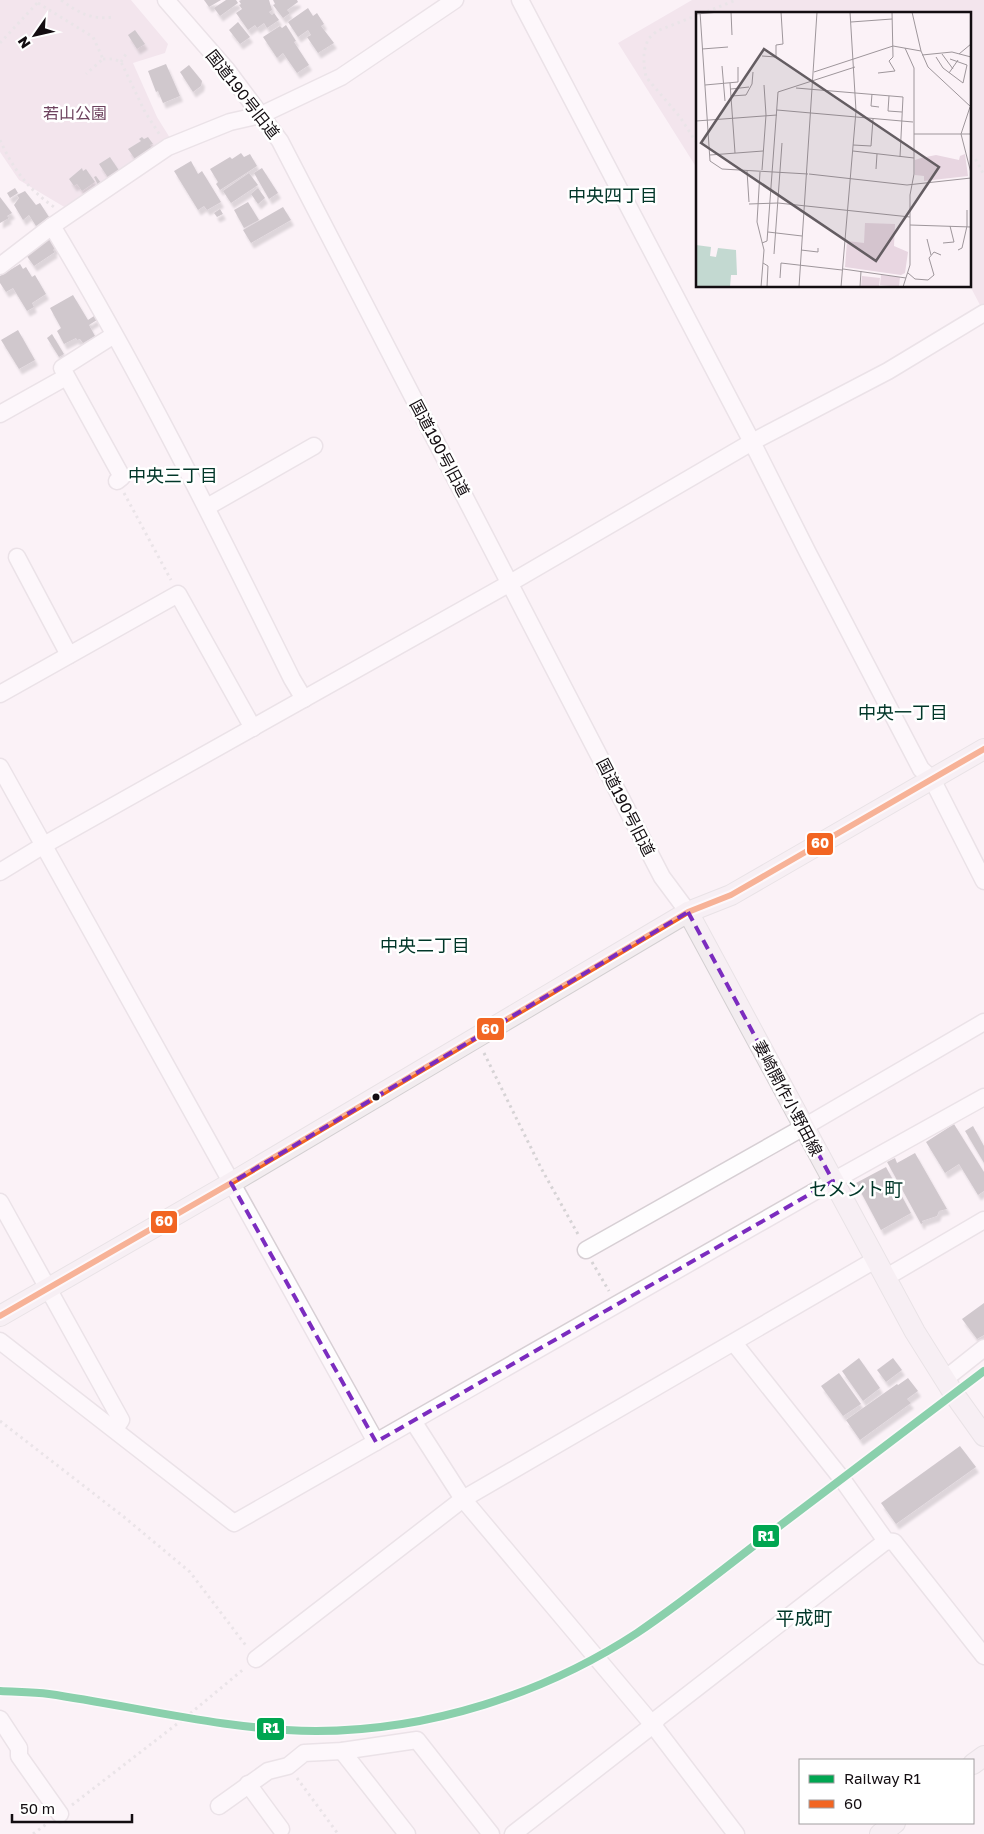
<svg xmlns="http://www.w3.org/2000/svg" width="984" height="1834" font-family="'Golos Text','Noto Sans JP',sans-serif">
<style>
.green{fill:#e8d6e1}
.building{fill:#9c959a;filter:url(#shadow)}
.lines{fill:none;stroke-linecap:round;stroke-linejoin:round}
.minor-casing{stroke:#d7cfd4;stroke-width:19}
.major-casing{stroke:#d3cfd1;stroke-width:22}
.path{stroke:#d6d3d5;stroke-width:3;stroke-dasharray:2.5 4;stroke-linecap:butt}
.minor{stroke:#fefdfe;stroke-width:16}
.major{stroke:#f2ecef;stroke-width:20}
.bus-1-casing{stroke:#fff;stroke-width:10}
.bus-1{stroke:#f26522;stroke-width:6}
.rail-1-casing{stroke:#fff;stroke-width:11}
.rail-1{stroke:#00a651;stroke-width:8}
.marked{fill:none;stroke:#7b2cbf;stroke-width:4;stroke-dasharray:10 6;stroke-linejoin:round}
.bus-dot{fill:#130d11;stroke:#fff;stroke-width:2}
.labels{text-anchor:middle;stroke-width:5;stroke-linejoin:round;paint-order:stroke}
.street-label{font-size:16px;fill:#130d11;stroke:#fff}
.park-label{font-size:16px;fill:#6d425e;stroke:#fff}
.neighbourhood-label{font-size:18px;fill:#003628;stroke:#fff}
.quarter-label{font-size:19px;fill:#003628;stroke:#fff}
.inset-road{fill:none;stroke:#9e969b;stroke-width:1}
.view{fill:#645d62;fill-opacity:0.15;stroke:#645d62;stroke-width:2.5}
.inset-edge{fill:none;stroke:#130d11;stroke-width:2.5}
.line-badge{stroke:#fff;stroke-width:2}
.badge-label{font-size:14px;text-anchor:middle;font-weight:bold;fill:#fff}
</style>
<defs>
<filter id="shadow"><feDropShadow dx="3" dy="5.5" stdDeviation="1" flood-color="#0004"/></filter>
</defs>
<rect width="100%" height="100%" fill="#fbf2f7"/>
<g class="green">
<path d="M0 0H131L168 44 165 53 133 63 157 117 170 138 66 208 19 180 0 152Z"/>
<path d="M692 0H984V304L980 305 970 286V14H698V170L618 43Z"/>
</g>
<g class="building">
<path d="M204 0H221L209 7Z"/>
<path d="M226 0H236L238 3 220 16 214 8Z"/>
<path d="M241 0H269L272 10 269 12 272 15 274 13 279 20 267 28 264 23 257 28 255 25 248 30 236 13 242 9 239 5 241 4 239 1Z"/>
<path d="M273 0H297L298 2 287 10 290 13 283 18 273 5 275 4Z"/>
<path d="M308 8 313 16 317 13 324 24 321 26 334 43 318 53 307 37 311 35 308 30 298 37 288 22Z"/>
<path d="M238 22 250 37 240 44 229 30Z"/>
<path d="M286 25 296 41 294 42 309 65 297 73 283 53 277 58 263 37 280 26 282 28Z"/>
<path d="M135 30 145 44 137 49 128 35Z"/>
<path d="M166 64 180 96 163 103 158 91 156 92 148 71Z"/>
<path d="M189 65 202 81 201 86 193 92 180 72Z"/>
<path d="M142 137 144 139 148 137 153 144 150 145 152 148 135 159 128 149 141 141 139 139Z"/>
<path d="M241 153 244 157 250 154 257 166 220 190 216 184 218 182 210 169 230 157 232 159Z"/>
<path d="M110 157 120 172 109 179 99 164Z"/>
<path d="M191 161 198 174 202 171 221 202 207 210 204 206 198 210 174 171Z"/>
<path d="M82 168 83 171 86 169 95 182 82 191 77 184 74 186 69 179Z"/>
<path d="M262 168 278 193 269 199 254 173Z"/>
<path d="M249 173 258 185 231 203 223 191Z"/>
<path d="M96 176 101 183 98 185 94 177Z"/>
<path d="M15 188 18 193 10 198 7 193Z"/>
<path d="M258 188 265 198 258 204 251 194Z"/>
<path d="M25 191 36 205 40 203 49 217 36 226 29 215 23 220 14 205 19 198 17 195Z"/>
<path d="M0 197 12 213 7 216 9 218 0 223Z"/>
<path d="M248 202 259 220 244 228 234 210Z"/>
<path d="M283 207 291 220 251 243 243 230Z"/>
<path d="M220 209 223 214 217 217 214 213Z"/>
<path d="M52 237 58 246 53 250 55 252 34 266 26 255Z"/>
<path d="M20 264 23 269 26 267 32 277 35 275 46 294 32 303 34 307 27 311 13 288 6 292 0 283V276Z"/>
<path d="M73 295 88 320 94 316 97 320 89 325 95 336 83 343 80 339 77 340 76 338 64 344 57 331 61 328 50 308Z"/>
<path d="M18 330 35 360 19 369 1 340Z"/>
<path d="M52 334 64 354 59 357 47 338Z"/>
<path d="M954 1124 984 1172V1191L978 1195 959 1164 945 1173 926 1142Z"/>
<path d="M973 1126 984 1146V1163L965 1131Z"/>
<path d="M915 1153 947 1209 939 1211 937 1216 922 1221 923 1223 921 1224 887 1162 895 1158 897 1163Z"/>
<path d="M886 1167 911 1213 881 1230 856 1183Z"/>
<path d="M984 1303V1335L977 1339 962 1319Z"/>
<path d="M859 1358 880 1388 863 1401 842 1371Z"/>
<path d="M893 1358 902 1370 886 1382 877 1370Z"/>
<path d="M839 1373 861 1404 843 1416 821 1386Z"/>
<path d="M908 1378 918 1391 907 1399 911 1403 860 1440 846 1420 897 1384 898 1385Z"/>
<path d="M960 1446 976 1467 896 1524 881 1503Z"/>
</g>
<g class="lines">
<defs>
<g id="minor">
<path d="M166 0 227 70 280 141 662 877 688 912"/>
<path d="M520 0 752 442 808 553 921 769 932 779 984 881"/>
<path d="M52 226C140 372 216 526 292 679L304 699"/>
<path d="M0 266 52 226 168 147 230 122 261 115 341 77 455 0"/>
<path d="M114 335 62 368 122 477 117 481"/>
<path d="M0 414 66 377"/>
<path d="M207 507 314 446"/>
<path d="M17 557 69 655"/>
<path d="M0 694 178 594 253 728"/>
<path d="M0 767 376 1442"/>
<path d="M0 872 44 845 510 583 752 442 888 371 984 313"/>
<path d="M0 1202 121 1420 115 1429"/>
<path d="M586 1250 804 1127 984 1022"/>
<path d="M885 1278 984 1220"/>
<path d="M0 1341 234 1523 833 1181 984 1097"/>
<path d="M734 1343 842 1479 886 1541 894 1542 984 1656"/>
<path d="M945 1379 984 1348"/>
<path d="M413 1421 463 1499 653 1725 736 1834"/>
<path d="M256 1659 463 1499 875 1260"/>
<path d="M0 1719 19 1748V1756L60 1814"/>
<path d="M342 1751 407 1834"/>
<path d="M248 1784 281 1829"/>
<path d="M219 1806 268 1771 288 1766 304 1753 342 1751 417 1740 491 1834"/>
<path d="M513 1834 653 1725 658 1718 886 1541"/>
</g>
<g id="major">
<path d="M688 912 915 1332 954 1394 984 1436"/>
<path d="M0 1316 231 1183 688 912 731 895 984 749"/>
<path d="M973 1764 984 1756"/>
<path d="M880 1834 895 1823"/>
</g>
</defs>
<use href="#minor" class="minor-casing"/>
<use href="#major" class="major-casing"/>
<g class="path">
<path d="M61 0C79 13 91 20 113 17"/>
<path d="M38 3 93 37 103 59 86 74"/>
<path d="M701 14 736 0"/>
<path d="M698 15 657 31 648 39 644 52V65L646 77 680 117 698 145"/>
<path d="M0 43 40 0"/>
<path d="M103 59H114L121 62 145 112 160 135"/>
<path d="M121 62 126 54"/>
<path d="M0 140C13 169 28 189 54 207"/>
<path d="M970 156 975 158 984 175"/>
<path d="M124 493 171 580"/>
<path d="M484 1053 541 1168 579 1236"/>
<path d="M592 1262 609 1291"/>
<path d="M0 1421 124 1517 190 1572 247 1647"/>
<path d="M297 1778 338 1834"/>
<path d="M72 1805 186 1717 245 1668"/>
<path d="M33 1834 49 1822"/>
</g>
<use href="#minor" class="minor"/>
<use href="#major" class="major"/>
<defs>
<path id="bus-1" d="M0 1316 231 1183 688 912 731 895 984 749"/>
</defs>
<use href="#bus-1" class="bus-1-casing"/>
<use href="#bus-1" class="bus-1"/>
<defs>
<path id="rail-1" d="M0 1691C16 1692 33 1692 49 1694 138 1707 226 1730 316 1731 428 1731 544 1694 637 1633 683 1602 726 1567 769 1534 841 1480 912 1425 984 1371"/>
</defs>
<use href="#rail-1" class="rail-1-casing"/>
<use href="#rail-1" class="rail-1"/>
</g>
<path d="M0 0H984V1834H0ZM688 912 833 1181 376 1442 231 1183Z" fill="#fbf2f7" fill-opacity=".55" fill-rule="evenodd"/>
<path class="marked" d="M688 912 833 1181 376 1442 231 1183Z"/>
<circle class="bus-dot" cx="376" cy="1097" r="4.5"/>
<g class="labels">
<g class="street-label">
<text transform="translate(243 94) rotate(52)" y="6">国道190号旧道</text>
<text transform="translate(440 448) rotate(62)" y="6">国道190号旧道</text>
<text transform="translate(626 807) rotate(63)" y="6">国道190号旧道</text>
<text transform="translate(788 1098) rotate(62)" y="6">妻崎開作小野田線</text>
</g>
<g class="park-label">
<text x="75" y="119">若山公園</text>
</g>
<g class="neighbourhood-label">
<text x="613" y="202">中央四丁目</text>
<text x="173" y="482">中央三丁目</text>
<text x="903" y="719">中央一丁目</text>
<text x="425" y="952">中央二丁目</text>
</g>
<g class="quarter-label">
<text x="856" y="1196">セメント町</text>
<text x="804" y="1625">平成町</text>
</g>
</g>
<g transform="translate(696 12)">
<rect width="275" height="275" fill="#fbf2f7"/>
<path d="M269 142 272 164 228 169V164L219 163V148L225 146 240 143 263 148 264 144ZM169 211 199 212 198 234 212 240 209 261 205 263 149 255 151 229 168 231ZM185 263 204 265 203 275 184 273ZM166 264 184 266 183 275H165Z" fill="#e8d6e1"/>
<path d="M0 233 15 235 14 244 20 245 22 236 40 238 41 263H35L34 275H0Z" fill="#c3d9d1"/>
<path class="inset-road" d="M4 0 14 149 26 157 112 162M35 0 36 23M216 0 225 39 232 55 275 95M0 2 24 0M155 10 196 7M6 37 32 35M246 42 257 57M263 42 275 32M226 43 256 40 275 45M66 44 80 45V33L87 32 85 0M240 45 247 56 267 71 271 53 254 47M26 54 29 89M118 60 197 34 225 39M182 61 199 59 193 49 197 45 196 0M253 61 262 48M34 71 39 141M9 73 42 70V55M100 76 207 85 204 145M35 77 53 75M176 82 175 94 183 95M35 84 50 83 56 72 57 60M193 84 192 99 206 100M274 95 265 122 275 161M81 98 217 110M0 109 81 103M218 122H275M157 133 175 134 177 107M157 139 218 146M14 143 67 139M180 157 181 142M66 158 70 103 68 73M51 159 53 190M64 160 61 210 68 238 65 275M113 162 211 173 275 166M53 192 82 191 214 205M214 213 275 215M72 220 106 224M231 227 235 243M66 231 71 229 82 80 159 55M247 231 258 230 254 214M105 238 122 240V236M262 238 266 236 271 214V198M78 242 86 131M67 251 72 254 71 275M147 257 210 266M212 261 219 267 232 268 238 263 233 246 238 240 245 243M84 266 85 251 146 258M103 275 121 0M145 275 160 99 154 0M164 275 165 259M207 275 214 253V183L218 162V56L209 36"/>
<path class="view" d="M68 37 243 155 180 249 5 131Z"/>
<rect width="275" height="275" class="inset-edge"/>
</g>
<g class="line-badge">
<rect x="806" y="832" width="28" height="24" rx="5" fill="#f26522"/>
<rect x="476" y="1017" width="29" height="24" rx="5" fill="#f26522"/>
<rect x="150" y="1210" width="28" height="24" rx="5" fill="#f26522"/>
<rect x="752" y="1524" width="28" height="24" rx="5" fill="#00a651"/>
<rect x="256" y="1717" width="29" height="24" rx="5" fill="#00a651"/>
</g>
<g class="badge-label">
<text x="820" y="848">60</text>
<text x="490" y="1034">60</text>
<text x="164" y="1226">60</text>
<text x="766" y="1541">R1</text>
<text x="271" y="1733">R1</text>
</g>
<rect x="799" y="1759" width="175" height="65" fill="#ffffff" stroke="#a19ea0"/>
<rect x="809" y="1775" width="25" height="8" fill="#00a651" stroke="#a19ea0"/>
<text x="844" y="1784" font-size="15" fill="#130d11">Railway R1</text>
<rect x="809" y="1800" width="25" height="8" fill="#f26522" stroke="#a19ea0"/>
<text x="844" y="1809" font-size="15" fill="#130d11">60</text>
<g transform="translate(35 35) rotate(236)" stroke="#ffffff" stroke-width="4" paint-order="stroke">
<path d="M0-4L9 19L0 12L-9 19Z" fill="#130d11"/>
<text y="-8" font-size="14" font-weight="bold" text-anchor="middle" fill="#130d11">N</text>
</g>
<path d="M12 1814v8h120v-8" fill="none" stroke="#130d11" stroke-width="2.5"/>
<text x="20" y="1814" font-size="15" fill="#130d11" stroke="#ffffff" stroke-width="4" paint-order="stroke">50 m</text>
</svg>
